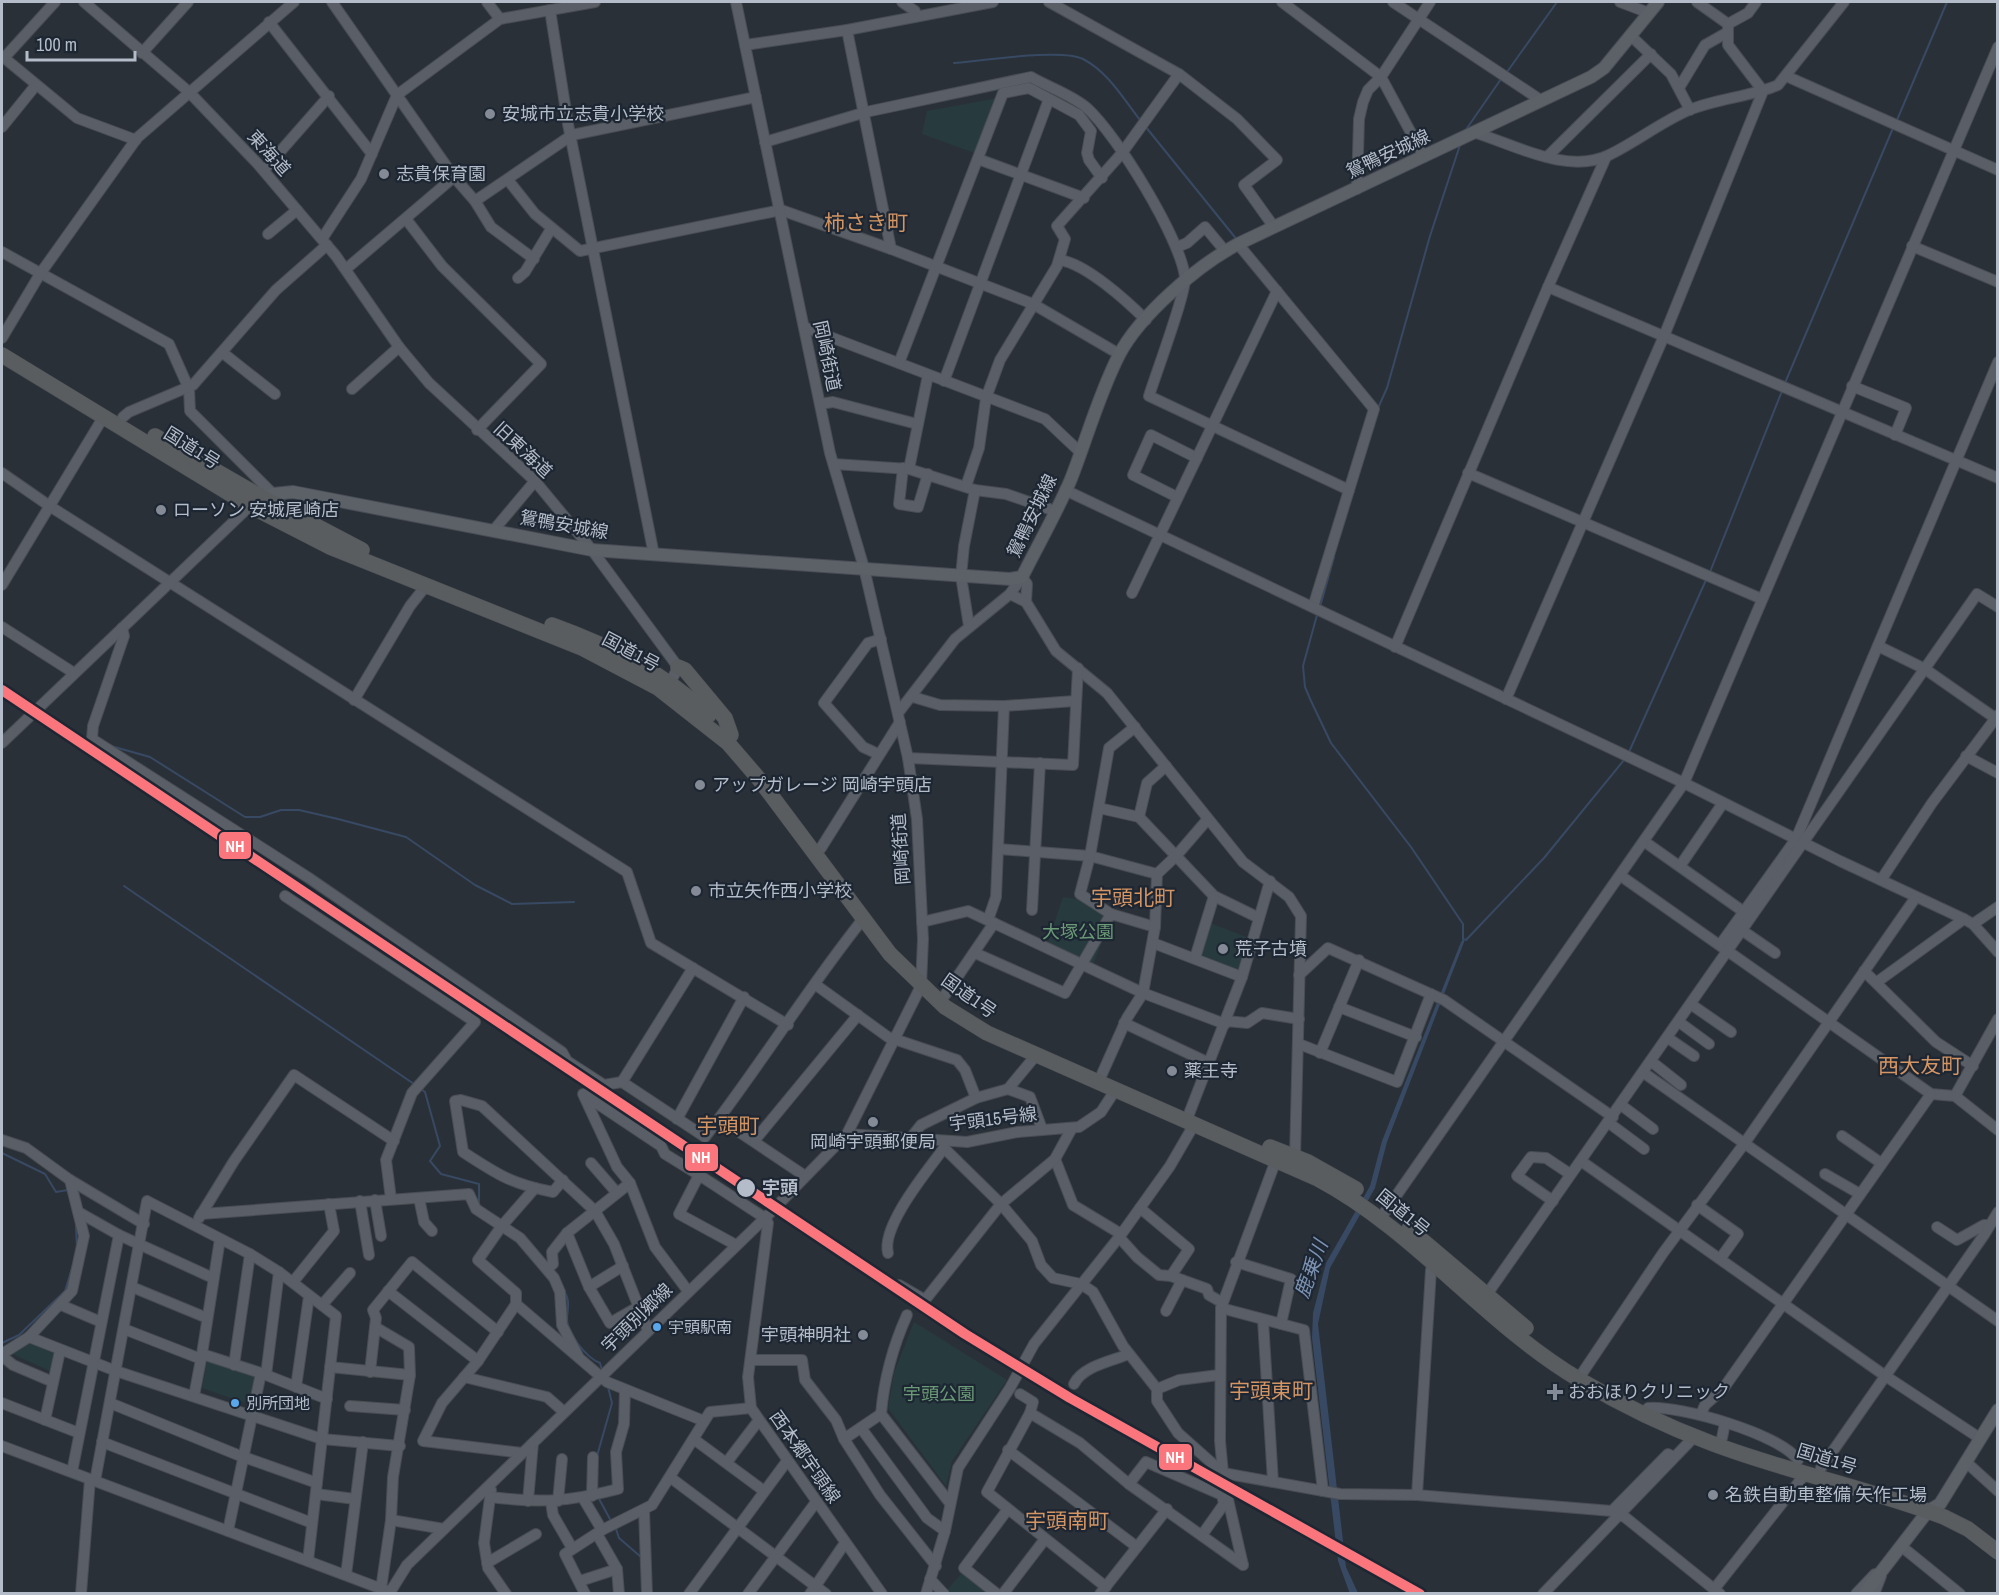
<svg xmlns="http://www.w3.org/2000/svg" width="1999" height="1595" font-family="'Archivo Narrow','Noto Sans JP',sans-serif">
<style>
.green{fill:#273a3e}
.water{fill:#384963}
.lines{fill:none;stroke-linecap:round;stroke-linejoin:round}
.stream{stroke:#384963;stroke-width:2}
.minor-casing{stroke:#484c53;stroke-width:12}
.major-casing{stroke:#484c55;stroke-width:14}
.highway-casing{stroke:#474c53;stroke-width:16}
.minor{stroke:#5a5e66;stroke-width:10}
.major{stroke:#5c6168;stroke-width:12}
.highway{stroke:#5a5d60;stroke-width:15}
.rail-1-casing{stroke:#1d2633;stroke-width:15}
.rail-1{stroke:#fa767c;stroke-width:10}
.poi-dot{fill:#848b96;stroke:#1d2633;stroke-width:2}
.stop-dot{fill:#b4bcc9;stroke:#1d2633;stroke-width:2}
.bus-dot{fill:#5aa8eb;stroke:#1d2633;stroke-width:2}
.labels{text-anchor:middle;stroke-width:4.5;stroke-linejoin:round;paint-order:stroke}
.bus-label{font-size:16px;fill:#b4bcc9;stroke:#1d2633;text-anchor:start}
.poi-label{font-size:18px;fill:#b4bcc9;stroke:#1d2633;text-anchor:start}
.street-label{font-size:18px;fill:#b4bcc9;stroke:#1d2633}
.park-label{font-size:18px;fill:#6b9a76;stroke:#1d2633}
.stop-label{font-size:18px;font-weight:bold;fill:#b4bcc9;stroke:#1d2633;text-anchor:start}
.water-label{font-size:20px;font-style:italic;fill:#7c92b1;stroke:#1d2633}
.quarter-label{font-size:21px;fill:#d59563;stroke:#1d2633}
.line-badge{stroke:#1d2633;stroke-width:2}
.badge-label{font-size:16px;text-anchor:middle;font-weight:bold;fill:#fff}
</style>
<rect width="100%" height="100%" fill="#2a3038"/>
<g class="green">
<path d="M998 98 977 154 922 134 927 111Z"/>
<path d="M1063 897 1078 899 1111 919 1092 967 1047 945Z"/>
<path d="M1210 923 1249 938 1240 974 1199 956Z"/>
<path d="M914 1322 1007 1380 952 1461 946 1486 888 1408 894 1373Z"/>
<path d="M27 1339 54 1351 50 1371 10 1353Z"/>
<path d="M207 1361 256 1377 248 1404 202 1388Z"/>
<path d="M963 1572 989 1593H951L947 1590Z"/>
</g>
<path class="water" d="M1466 937 1387 1142 1375 1188 1330 1268 1318 1324 1346 1567 1358 1593 1350 1594 1338 1561 1312 1338 1313 1313 1326 1263 1370 1186 1382 1141 1461 942Z"/>
<g class="lines">
<g class="stream">
<path d="M954 63C981 61 1062 48 1083 59 1108 72 1123 98 1140 120"/>
<path d="M1507 72 1557 2"/>
<path d="M1897 120 1947 2"/>
<path d="M1145 126 1238 241"/>
<path d="M1465 131 1501 79"/>
<path d="M1785 383 1893 128"/>
<path d="M1378 408 1387 388 1430 236 1460 145"/>
<path d="M1710 572 1782 391"/>
<path d="M1320 607 1334 557"/>
<path d="M1317 615 1303 666 1305 687 1311 701 1331 743 1411 847 1463 924V942"/>
<path d="M111 746 150 757 245 817H260L281 810H299L338 819 406 837 475 885 512 904 574 902"/>
<path d="M1629 752 1706 580"/>
<path d="M124 886 414 1084"/>
<path d="M1466 940 1544 858 1624 760"/>
<path d="M421 1089 425 1092 440 1146 430 1161 441 1174 479 1184V1205"/>
<path d="M2 1153 45 1174 56 1192 68 1190"/>
<path d="M76 1226 77 1248"/>
<path d="M564 1290C570 1302 568 1305 567 1318 566 1333 587 1358 600 1363L602 1370"/>
<path d="M2 1343 19 1335 65 1291 73 1265"/>
<path d="M597 1456 612 1403 608 1387"/>
<path d="M598 1497 611 1521"/>
<path d="M616 1529 619 1538 641 1557"/>
</g>
<defs>
<g id="minor">
<path d="M84 2 189 92 257 163 336 256 399 347 429 383 535 481 592 550 678 667 668 688"/>
<path d="M332 2 454 177 475 201 572 135 756 97"/>
<path d="M487 2 500 19"/>
<path d="M902 2 915 11V17"/>
<path d="M1049 2 1179 74 1237 119 1277 160 1244 185 1274 227"/>
<path d="M1282 2 1381 77 1424 157"/>
<path d="M1393 2 1542 101"/>
<path d="M1620 2 1649 13"/>
<path d="M1697 2 1728 24"/>
<path d="M550 10 568 124 654 555"/>
<path d="M269 22 372 154"/>
<path d="M1728 24V45L1763 91"/>
<path d="M1728 24 1748 13 1756 2"/>
<path d="M847 30 891 249"/>
<path d="M1630 35 1671 74 1690 110"/>
<path d="M745 45 847 30 993 2"/>
<path d="M142 53 188 2"/>
<path d="M2 56 77 118 136 140"/>
<path d="M4 58 55 2"/>
<path d="M1786 76 1998 170"/>
<path d="M1679 88 1705 45 1728 32"/>
<path d="M2 127 36 85"/>
<path d="M1476 133C1515 145 1568 175 1609 155 1636 142 1661 122 1689 110 1718 98 1750 97 1778 85L1844 2"/>
<path d="M765 142 866 112 1031 77C1048 87 1072 95 1087 108 1117 135 1180 238 1185 277 1187 291 1155 376 1149 396L1349 490"/>
<path d="M1547 157 1651 54"/>
<path d="M978 159 1084 198"/>
<path d="M264 170 329 96"/>
<path d="M508 180 535 214 580 251 781 210 891 249 1033 304 1119 354"/>
<path d="M1357 189 1359 119 1363 102 1368 90 1381 77 1430 2"/>
<path d="M475 201 491 227 534 259"/>
<path d="M406 219 442 266 541 364 477 430"/>
<path d="M268 234 297 210"/>
<path d="M322 239 361 179 397 95 500 19 595 2"/>
<path d="M1238 244 1374 409 1313 607"/>
<path d="M1912 246 1998 282"/>
<path d="M1177 247 1187 243 1205 227 1225 251"/>
<path d="M2 252 169 344 189 389 190 411 273 494"/>
<path d="M1060 260C1086 264 1126 300 1146 320"/>
<path d="M346 269 454 177"/>
<path d="M518 278 525 272 551 229"/>
<path d="M1548 287 1998 478"/>
<path d="M804 327 1045 419 1080 452"/>
<path d="M2 338 40 274 137 138 294 2"/>
<path d="M223 353 275 394"/>
<path d="M899 363 1003 93 1029 88 1079 115 1091 131 1087 153 1089 160 1102 178"/>
<path d="M944 381 1049 99"/>
<path d="M1852 386 1906 408 1895 435"/>
<path d="M352 389 399 347"/>
<path d="M820 404 833 402 917 424"/>
<path d="M123 417 129 412 193 385 276 290 327 245"/>
<path d="M834 464 909 469 975 490 1006 494 1055 511"/>
<path d="M903 468 899 504 918 507 928 474"/>
<path d="M909 469 928 375"/>
<path d="M2 473 51 507 627 872 651 943 788 1025"/>
<path d="M1468 473 1762 599"/>
<path d="M966 486 979 448 986 398 1000 360 1057 266 1065 239 1057 226 1122 153 1179 74"/>
<path d="M1065 490 1684 783 1840 861 1964 919 1973 924 1998 952"/>
<path d="M1177 497 1133 475 1151 435 1197 458"/>
<path d="M493 531 535 481"/>
<path d="M1022 577 1027 584 1026 602"/>
<path d="M2 585 104 416"/>
<path d="M1132 593 1277 291"/>
<path d="M1010 594 1026 602 1056 651 1107 693 1243 862 1289 897 1301 916 1295 1157"/>
<path d="M969 626 961 576 964 546 975 490"/>
<path d="M2 627 74 673"/>
<path d="M122 628 124 636 93 726 92 739 309 878 562 1052 567 1061 604 1085 622 1082 705 1137C760 1066 807 989 863 919"/>
<path d="M1878 646 1925 669 1995 718"/>
<path d="M1395 647 1548 287 1606 157"/>
<path d="M913 697 940 705 1004 706 1075 701"/>
<path d="M1506 699 1664 336 1763 91"/>
<path d="M354 700 410 606 425 587"/>
<path d="M898 713 955 639 1010 594 1022 577"/>
<path d="M2 743 250 506"/>
<path d="M878 754 863 747 824 703 868 643 881 639"/>
<path d="M1966 756 1998 773"/>
<path d="M908 758 1073 765 1078 668"/>
<path d="M1099 808 1139 817 1214 896 1259 918"/>
<path d="M1139 817 1147 783 1166 766"/>
<path d="M1645 842 1744 912"/>
<path d="M821 848 900 722"/>
<path d="M999 849 1090 856 1157 874"/>
<path d="M1680 866 1723 803"/>
<path d="M1621 876 1931 1094 1955 1096 1998 1130"/>
<path d="M1881 880 1932 803 1998 715"/>
<path d="M285 896 475 1022 412 1093 386 1160 391 1199"/>
<path d="M1032 910 1040 763"/>
<path d="M1111 914 1080 894 1090 856 1109 748 1135 727"/>
<path d="M988 920 996 897 1004 706"/>
<path d="M922 922 968 911 1143 993 1225 1024"/>
<path d="M1973 924 1998 907"/>
<path d="M1743 931 1775 953"/>
<path d="M1153 943 1242 977"/>
<path d="M1720 945 1796 839 1998 362"/>
<path d="M975 953 1065 993 1111 914 1155 927"/>
<path d="M1195 958 1214 896"/>
<path d="M1864 971 1936 1042 1973 1066"/>
<path d="M1299 975 1328 948 1444 1000 1613 1117"/>
<path d="M1877 982 1964 919"/>
<path d="M816 985 888 1037 957 1060 965 1070 976 1098"/>
<path d="M945 995 994 923"/>
<path d="M1692 1005 1731 1032"/>
<path d="M1339 1007 1416 1037"/>
<path d="M1226 1021 1247 1023 1262 1013 1299 1019"/>
<path d="M1679 1022 1709 1044"/>
<path d="M1124 1023 1209 1063"/>
<path d="M1668 1038 1694 1056"/>
<path d="M1299 1044 1397 1082 1431 994"/>
<path d="M1320 1053 1359 960"/>
<path d="M1652 1062 1681 1085"/>
<path d="M1644 1073 1998 1321"/>
<path d="M1102 1074 1127 1018 1143 993 1155 927 1157 874 1176 856 1207 820"/>
<path d="M622 1082 693 968"/>
<path d="M1008 1089 1037 1054"/>
<path d="M1955 1096 1998 1019"/>
<path d="M1621 1105 1653 1129"/>
<path d="M1189 1114 1242 977 1270 881"/>
<path d="M677 1119 744 997"/>
<path d="M720 1119 805 1176"/>
<path d="M1609 1123 1644 1149"/>
<path d="M847 1134 967 1142 1018 1132 1079 1127 1101 1112 1116 1089"/>
<path d="M1842 1136 1881 1163"/>
<path d="M2 1140 26 1148 70 1180 144 1224"/>
<path d="M909 1140 921 1125 976 1098 1008 1089 1030 1097 1042 1129"/>
<path d="M754 1141 858 1015"/>
<path d="M944 1148 1001 1204 1032 1241 1041 1265 1053 1278 1081 1284 1093 1292 1123 1346 1157 1389V1401L1178 1433 1223 1473 1340 1494 1417 1495 1612 1511 1626 1518 1720 1594"/>
<path d="M1055 1159 1073 1205 1121 1234"/>
<path d="M1581 1161 1884 1375 1981 1439"/>
<path d="M591 1163 617 1193"/>
<path d="M1825 1174 1860 1194"/>
<path d="M563 1180 553 1192C512 1184 498 1175 463 1152L455 1101 461 1100 482 1106 595 1211 614 1244 648 1331"/>
<path d="M630 1183 617 1167 583 1094 661 1146 665 1154 699 1175"/>
<path d="M419 1198 424 1222 432 1231"/>
<path d="M375 1200 381 1236"/>
<path d="M360 1201 369 1255"/>
<path d="M1553 1201 1517 1176 1531 1157 1546 1158 1570 1174"/>
<path d="M1697 1205 1738 1234 1720 1259"/>
<path d="M1140 1208 1189 1249 1171 1276"/>
<path d="M80 1213 119 1235 213 1278"/>
<path d="M201 1214 469 1194 476 1209 520 1238 554 1278 560 1292 562 1325 578 1356"/>
<path d="M199 1218 234 1161 294 1075 394 1141"/>
<path d="M765 1218 768 1223 748 1377 751 1408 882 1594"/>
<path d="M1380 1219 1684 783 1998 47"/>
<path d="M1937 1227 1957 1240 1984 1225H1989"/>
<path d="M567 1233 589 1287 610 1323 638 1307"/>
<path d="M1119 1237 1137 1257 1159 1275 1171 1276 1207 1289 1209 1295 1223 1303"/>
<path d="M220 1239 202 1354 261 1373 327 1399"/>
<path d="M736 1245 679 1214 699 1175 765 1218"/>
<path d="M888 1253C881 1226 928 1170 944 1148L945 1142"/>
<path d="M1236 1262 1291 1279 1281 1324"/>
<path d="M547 1268 553 1264 552 1252 567 1233 630 1183 655 1247 688 1291"/>
<path d="M293 1282 334 1231 329 1204"/>
<path d="M899 1285 925 1300 1001 1204 1055 1159 1072 1128"/>
<path d="M132 1287 207 1318"/>
<path d="M589 1287 623 1266"/>
<path d="M388 1291 478 1361"/>
<path d="M1483 1300 1977 594 1998 607"/>
<path d="M516 1304 607 1382 704 1421"/>
<path d="M61 1305 101 1322"/>
<path d="M322 1305 350 1273"/>
<path d="M1221 1308 1304 1330 1323 1491"/>
<path d="M1166 1311 1182 1280"/>
<path d="M1263 1320 1273 1482"/>
<path d="M375 1327 409 1347 410 1375 393 1477 391 1520 381 1589"/>
<path d="M124 1329 201 1359"/>
<path d="M29 1337 116 1371 322 1439 400 1446"/>
<path d="M2 1354 29 1337 72 1291 84 1236 70 1180"/>
<path d="M2 1356 13 1365 53 1382"/>
<path d="M752 1360H802L805 1380 836 1420 844 1439 880 1495 936 1566"/>
<path d="M234 1365 250 1254"/>
<path d="M330 1367 410 1375"/>
<path d="M370 1372 376 1318 373 1310 412 1262 498 1332"/>
<path d="M1583 1372 1663 1253 1744 1144 1916 897"/>
<path d="M266 1375 279 1272"/>
<path d="M464 1377 547 1397 564 1412"/>
<path d="M1074 1384C1083 1366 1112 1361 1129 1354"/>
<path d="M296 1387 309 1296"/>
<path d="M1157 1389 1179 1380 1219 1375"/>
<path d="M1020 1394 1033 1402 1030 1413"/>
<path d="M194 1396 202 1354"/>
<path d="M2 1403 79 1433"/>
<path d="M110 1403 238 1455 317 1483"/>
<path d="M350 1406 405 1410"/>
<path d="M1648 1408C1679 1405 1780 1434 1798 1460"/>
<path d="M881 1414 949 1502"/>
<path d="M881 1414C884 1380 893 1346 907 1315"/>
<path d="M1701 1414 1705 1405 1723 1389 1931 1094"/>
<path d="M45 1420 60 1351"/>
<path d="M861 1428 927 1518 945 1531"/>
<path d="M1722 1438 1725 1423"/>
<path d="M844 1439 881 1414"/>
<path d="M695 1440 764 1491"/>
<path d="M102 1442 312 1523"/>
<path d="M2 1446 390 1592"/>
<path d="M1008 1450 1137 1547"/>
<path d="M522 1453 423 1441 442 1403 478 1361 516 1304V1293L478 1260 501 1227 535 1188"/>
<path d="M727 1462 759 1420"/>
<path d="M1966 1462 1998 1491"/>
<path d="M1821 1468 1984 1235 1998 1212"/>
<path d="M72 1472 119 1235"/>
<path d="M1223 1473 1220 1441 1221 1308 1276 1160"/>
<path d="M671 1478 826 1594"/>
<path d="M95 1481 147 1201 250 1254 279 1272 336 1316 308 1561"/>
<path d="M1129 1484 1146 1462 1222 1495 1224 1504 1202 1535"/>
<path d="M491 1490 484 1543 488 1568 506 1594"/>
<path d="M316 1494 355 1499"/>
<path d="M1227 1495 1243 1565"/>
<path d="M1417 1495 1431 1270 1436 1264"/>
<path d="M592 1496 593 1457"/>
<path d="M490 1497C541 1503 568 1502 618 1489L616 1452 624 1424 625 1390"/>
<path d="M583 1498 602 1530"/>
<path d="M528 1501 533 1443"/>
<path d="M558 1501 562 1459"/>
<path d="M551 1502 553 1515 572 1548"/>
<path d="M644 1510 647 1594"/>
<path d="M1612 1511 1668 1454 1674 1457"/>
<path d="M391 1520 444 1529"/>
<path d="M228 1531 261 1373"/>
<path d="M597 1534 617 1569 619 1594"/>
<path d="M1901 1546 1960 1594"/>
<path d="M487 1563 536 1534"/>
<path d="M346 1575 363 1442"/>
<path d="M930 1579 944 1594"/>
<path d="M580 1581 617 1569"/>
<path d="M1106 1587 987 1492 1030 1413 1080 1443 1129 1484 1243 1565"/>
<path d="M1715 1588 1806 1473"/>
<path d="M81 1594 90 1479"/>
<path d="M389 1594 407 1565 765 1218 847 1134 921 986 923 939 917 819 908 758 864 568 830 453 736 2"/>
<path d="M585 1594 565 1554 602 1530 652 1505 710 1412 751 1408"/>
<path d="M689 1594 787 1461"/>
<path d="M748 1594 816 1502"/>
<path d="M810 1594 845 1543"/>
<path d="M926 1594 945 1531 958 1468 1010 1388 1034 1344 1120 1236 1170 1166 1195 1123"/>
<path d="M997 1594 964 1568 1008 1509"/>
<path d="M1003 1594 1045 1539"/>
<path d="M1100 1594 1167 1509"/>
<path d="M1543 1594 1694 1437"/>
<path d="M1856 1594 1875 1574"/>
<path d="M1874 1594 1881 1576"/>
</g>
<g id="major">
<path d="M260 501 273 494 293 492 592 550 1010 579 1022 577C1038 545 1057 512 1071 479 1087 438 1099 394 1119 355 1140 315 1198 265 1238 244L1591 77 1604 68 1658 2"/>
<path d="M1864 1594 1928 1511 1940 1504 1998 1410"/>
</g>
<g id="highway">
<path d="M2 355 250 506 330 547 582 648 658 688 728 743 759 779 890 954 945 1007 987 1033 1318 1179C1416 1231 1485 1324 1580 1380 1622 1405 1665 1426 1711 1443 1787 1472 1868 1488 1944 1517L1968 1529 1998 1552"/>
<path d="M155 436 265 499 362 550"/>
<path d="M552 625C610 646 664 673 709 715"/>
<path d="M678 667 685 670 725 718 731 735"/>
<path d="M1270 1147 1308 1162 1356 1189"/>
<path d="M1409 1229 1526 1328"/>
</g>
</defs>
<use href="#minor" class="minor-casing"/>
<use href="#major" class="major-casing"/>
<use href="#highway" class="highway-casing"/>
<use href="#minor" class="minor"/>
<use href="#major" class="major"/>
<use href="#highway" class="highway"/>
<defs>
<path id="rail-1" d="M2 690 965 1334 1070 1398 1420 1594"/>
</defs>
<use href="#rail-1" class="rail-1-casing"/>
<use href="#rail-1" class="rail-1"/>
</g>
<g class="poi-dot">
<circle cx="490" cy="114" r="6"/>
<circle cx="384" cy="174" r="6"/>
<circle cx="161" cy="510" r="6"/>
<circle cx="700" cy="785" r="6"/>
<circle cx="696" cy="891" r="6"/>
<circle cx="1223" cy="949" r="6"/>
<circle cx="1172" cy="1071" r="6"/>
<circle cx="873" cy="1122" r="6"/>
<circle cx="863" cy="1335" r="6"/>
<path d="M1552 1383h6v6h6v6h-6v6h-6v-6h-6v-6h6z"/>
<circle cx="1713" cy="1495" r="6"/>
</g>
<circle class="stop-dot" cx="746" cy="1188" r="10"/>
<g class="bus-dot">
<circle cx="657" cy="1327" r="5"/>
<circle cx="235" cy="1403" r="5"/>
</g>
<g class="labels">
<g class="bus-label">
<text x="668" y="1333">宇頭駅南</text>
<text x="246" y="1409">別所団地</text>
</g>
<g class="poi-label">
<text x="502" y="120">安城市立志貴小学校</text>
<text x="396" y="180">志貴保育園</text>
<text x="173" y="516">ローソン 安城尾崎店</text>
<text x="712" y="791">アップガレージ 岡崎宇頭店</text>
<text x="708" y="897">市立矢作西小学校</text>
<text x="1235" y="955">荒子古墳</text>
<text x="1184" y="1077">薬王寺</text>
<text x="873" y="1148" text-anchor="middle">岡崎宇頭郵便局</text>
<text x="851" y="1341" text-anchor="end">宇頭神明社</text>
<text x="1568" y="1398">おおほりクリニック</text>
<text x="1725" y="1501">名鉄自動車整備 矢作工場</text>
</g>
<g class="street-label">
<text transform="translate(269 153) rotate(48)" y="6">東海道</text>
<text transform="translate(1388 154) rotate(-25)" y="6">鴛鴨安城線</text>
<text transform="translate(827 356) rotate(78)" y="6">岡崎街道</text>
<text transform="translate(192 448) rotate(32)" y="6">国道1号</text>
<text transform="translate(523 450) rotate(43)" y="6">旧東海道</text>
<text transform="translate(1032 516) rotate(-64)" y="6">鴛鴨安城線</text>
<text transform="translate(564 525) rotate(10)" y="6">鴛鴨安城線</text>
<text transform="translate(631 652) rotate(28)" y="6">国道1号</text>
<text transform="translate(901 849) rotate(-94)" y="6">岡崎街道</text>
<text transform="translate(969 996) rotate(35)" y="6">国道1号</text>
<text transform="translate(993 1119) rotate(-7)" y="6">宇頭15号線</text>
<text transform="translate(1403 1213) rotate(39)" y="6">国道1号</text>
<text transform="translate(637 1318) rotate(-44)" y="6">宇頭別郷線</text>
<text transform="translate(805 1457) rotate(55)" y="6">西本郷宇頭線</text>
<text transform="translate(1827 1459) rotate(17)" y="6">国道1号</text>
</g>
<g class="park-label">
<text x="1078" y="938">大塚公園</text>
<text x="939" y="1400">宇頭公園</text>
</g>
<g class="stop-label">
<text x="762" y="1194">宇頭</text>
</g>
<g class="water-label">
<text transform="translate(1311 1269) rotate(-70)" y="7">鹿乗川</text>
</g>
<g class="quarter-label">
<text x="866" y="230">柿さき町</text>
<text x="1133" y="905">宇頭北町</text>
<text x="1920" y="1073">西大友町</text>
<text x="728" y="1133">宇頭町</text>
<text x="1271" y="1398">宇頭東町</text>
<text x="1067" y="1528">宇頭南町</text>
</g>
</g>
<g class="line-badge">
<rect x="218" y="831" width="34" height="29" rx="6" fill="#fa767c"/>
<rect x="684" y="1143" width="35" height="29" rx="6" fill="#fa767c"/>
<rect x="1158" y="1443" width="35" height="28" rx="6" fill="#fa767c"/>
</g>
<g class="badge-label">
<text x="235" y="852">NH</text>
<text x="701" y="1163">NH</text>
<text x="1175" y="1463">NH</text>
</g>
<rect width="1999" height="1595" fill="none" stroke="#b4bcc9" stroke-width="6"/>
<path d="M27 51v9h108v-9" fill="none" stroke="#b4bcc9" stroke-width="3"/>
<text x="36" y="51" font-size="18" fill="#b4bcc9" stroke="#1d2633" stroke-width="4.5" paint-order="stroke">100 m</text>
</svg>
